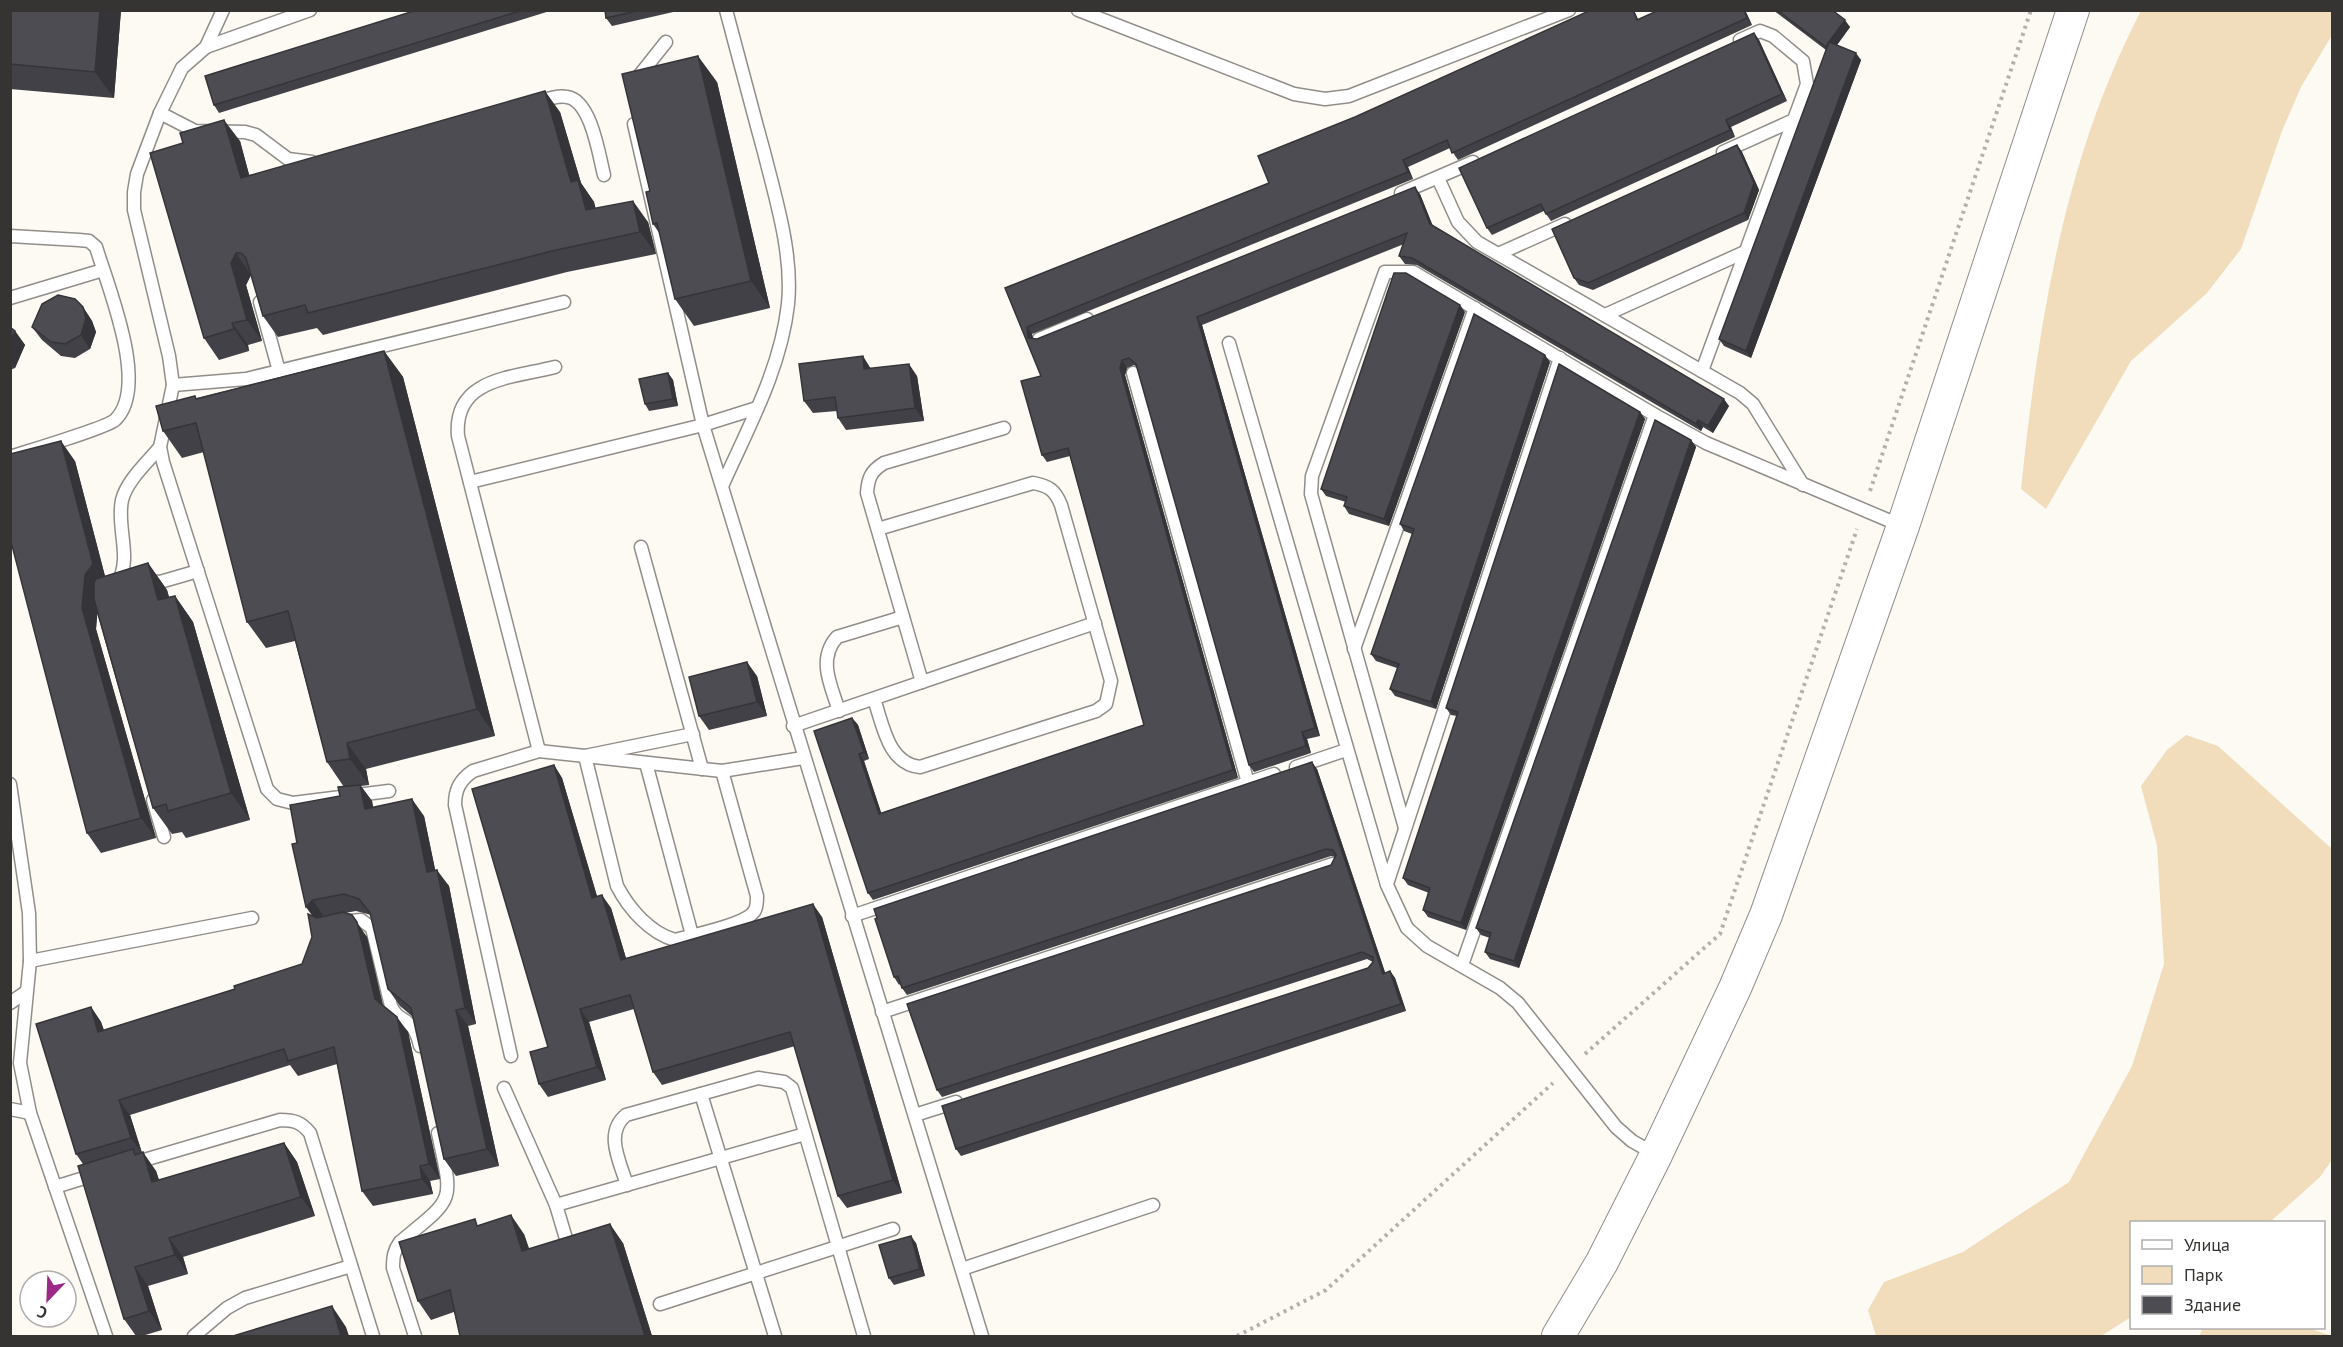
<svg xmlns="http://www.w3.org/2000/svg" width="2343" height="1347" font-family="'PT Sans',sans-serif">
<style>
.green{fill:#f1dcbb}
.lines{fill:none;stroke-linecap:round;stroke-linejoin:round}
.service-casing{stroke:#918e89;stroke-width:15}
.tertiary-casing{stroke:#918e89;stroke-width:34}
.path{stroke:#b4b1ac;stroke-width:4;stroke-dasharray:3 4.5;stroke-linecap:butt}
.service{stroke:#fff;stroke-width:12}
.tertiary{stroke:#fff;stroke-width:32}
.wall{fill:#414147}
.shaded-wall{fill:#353539}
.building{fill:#4c4c52;stroke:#353539;stroke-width:1.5}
</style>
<rect width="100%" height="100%" fill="#fdfaf4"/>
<g class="green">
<path d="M2141 11H2332V35L2301 87 2282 131 2241 249 2207 293 2131 361 2046 509 2021 489C2038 325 2064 158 2141 11Z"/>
<path d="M2186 735 2218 746 2332 849V1160L2320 1177 2270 1222H2132L2131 1317 2101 1336H1876L1868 1310 1884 1282 1963 1252 2069 1182 2132 1066 2164 964 2157 846 2141 786 2167 750Z"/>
<path d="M2203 1328H2308L2332 1336H2199Z"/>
</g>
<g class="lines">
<defs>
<g id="service">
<path d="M223 10 206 47 182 68 160 113 137 174 134 192V210L169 356 173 385 246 379 564 302"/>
<path d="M1078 10 1294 94 1325 99 1349 96 1569 10"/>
<path d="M206 47 310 10"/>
<path d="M635 81 666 42"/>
<path d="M534 103C544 100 557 95 567 97 591 100 599 155 604 175"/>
<path d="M160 113 195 131 245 132 256 135 288 159 312 162"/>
<path d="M634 124 703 425 982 1336"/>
<path d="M1723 152 1796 119"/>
<path d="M1438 178 1458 222 1477 242 1740 393 1753 404 1803 485"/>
<path d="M1401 193 1473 162"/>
<path d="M10 236 79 240 89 241 96 247C108 287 150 387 115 420 106 428 28 451 10 457"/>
<path d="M1498 254 1565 224"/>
<path d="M10 298 103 270"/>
<path d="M260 302 279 371"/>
<path d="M1605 315 1747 251"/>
<path d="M1039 339 1087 319"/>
<path d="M1229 343 1387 885 1407 928 1427 946 1500 988 1518 1003 1616 1127 1632 1141 1655 1154"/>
<path d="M1702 371 1807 84 1803 61 1773 36 1760 31 1740 40"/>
<path d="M1133 373 1248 783"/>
<path d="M173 385 160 447 163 462 267 789 277 799 293 803 389 791"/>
<path d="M470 482 703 425 757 408"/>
<path d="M723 484C749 426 781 368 788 304 793 254 776 200 764 152 751 105 739 58 726 10"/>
<path d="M641 547 702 769"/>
<path d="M146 581 160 582 198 571"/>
<path d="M117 584C133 558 116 528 122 500 127 480 148 462 160 447"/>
<path d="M1354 649 1475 308"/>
<path d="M922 682 867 493C868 478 871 471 884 463L1004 428"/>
<path d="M874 699C883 725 888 764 920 767L1096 711 1106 704 1111 681 1061 505C1055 490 1049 486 1033 483L878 529"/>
<path d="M839 711C831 685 817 660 837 637L903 617"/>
<path d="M793 726 1095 623"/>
<path d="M693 734 585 756 617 886C629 909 650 933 675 940 692 935 748 925 755 910 757 906 757 900 757 896L722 771"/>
<path d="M539 751 722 771 803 758"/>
<path d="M646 763 692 935"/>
<path d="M1296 767 1346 750"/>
<path d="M10 784 29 913 30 961 20 1063 30 1113 106 1336"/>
<path d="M153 800 164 837"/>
<path d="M1405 828 1311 494 1312 476 1385 272H1413L1655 415 1706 443 1902 526"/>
<path d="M1387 884 1560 358"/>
<path d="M852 916 1274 774"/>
<path d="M339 922 361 920 372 928 391 1006C399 1025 413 1014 420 1046"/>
<path d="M30 961 252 918"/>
<path d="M1462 965 1655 415"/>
<path d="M10 1003 26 992"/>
<path d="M882 1012 1333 864"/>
<path d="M511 1056 455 805C455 789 460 780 473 771L539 751 458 436C453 378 512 378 555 367"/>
<path d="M504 1088 556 1205 805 1134"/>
<path d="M701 1094 775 1336"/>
<path d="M10 1109 30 1113"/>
<path d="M915 1115 956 1102"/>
<path d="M134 1163 280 1120C294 1120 301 1122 310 1133L373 1336"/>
<path d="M627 1185C620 1162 604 1133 626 1115L758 1078 784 1082 792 1088 864 1336"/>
<path d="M55 1187 97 1174"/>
<path d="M556 1205 567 1242"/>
<path d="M962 1269 1153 1205"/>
<path d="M660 1304 893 1229"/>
<path d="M194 1336 227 1308 245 1298 351 1266"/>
<path d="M415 1336 393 1268C393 1257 394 1250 400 1242 456 1196 453 1204 438 1133"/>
</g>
<path id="tertiary" d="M1558 1336 1602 1262 1656 1155 1735 988 1766 915 1903 526 2073 10"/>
</defs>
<use href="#service" class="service-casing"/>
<use href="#tertiary" class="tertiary-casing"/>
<g class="path">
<path d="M1870 491 2031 10"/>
<path d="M1585 1054 1720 934 1857 529"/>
<path d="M1237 1336 1326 1290 1553 1083"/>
</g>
<use href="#service" class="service"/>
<use href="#tertiary" class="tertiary"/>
</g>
<g class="wall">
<path d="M10 10H121L114 98 10 89Z"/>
<path d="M417 10H553L219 113 214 105Z"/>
<path d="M605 10H682L612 26 606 18Z"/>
<path d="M1745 10 1752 25 1458 160 1450 148 1408 167 1413 179 1032 334 1033 339H1037L1420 194 1432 225 1729 406 1713 433 1703 427 1701 431 1417 265 1405 264 1399 256 1404 244 1202 325 1320 736 1307 739 1311 753 1254 772 1249 765 1137 367 1134 365 1127 368 1125 375 1238 778 873 900 868 893 852 718 858 725 869 759 864 761 881 813 1144 725 1070 456 1047 462 1042 455 1041 376 1005 288 1269 183 1639 20Z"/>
<path d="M1773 10H1832L1850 27 1837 45 1861 60 1751 358 1724 346 1719 339 1826 50Z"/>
<path d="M1754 33 1759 40 1787 101 1731 127 1735 137 1551 221 1544 211 1492 235 1487 228Z"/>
<path d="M717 82 770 308 694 326 675 299 660 234 653 224Z"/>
<path d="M560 112 581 183 594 202 595 209 648 222 656 254 567 272 323 335 317 328 278 337 263 316 251 275 246 285 262 341 248 345 249 351 219 360 204 338 183 143 240 141 249 175Z"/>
<path d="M1737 145 1742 152 1759 190 1748 220 1593 290 1579 285 1574 278Z"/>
<path d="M83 307 92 321 96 332 90 349 75 358 61 356 42 340 32 327Z"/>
<path d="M1465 312 1389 526 1349 514 1344 506 1346 502 1326 496 1321 489Z"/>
<path d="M10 327 15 331 25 345 15 368 10 370Z"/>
<path d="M384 351 403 377 495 736 366 769 369 785 361 786 372 801 373 807 424 816 435 870 449 886 476 1024 468 1026 499 1166 456 1176 444 1159 413 1017 400 1006 388 989 371 915 356 911 345 913 367 937 383 1006 408 1032 440 1179 430 1181 433 1194 373 1206 362 1191 337 1064 298 1076 290 1065 130 1115 142 1153 156 1171 159 1180 284 1143 297 1162 315 1216 183 1257 188 1274 148 1286 162 1330 142 1336H136L124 1319 83 1164 76 1154 91 1007 101 1022 104 1030 235 989 302 964 312 937V916L297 843 340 796 344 787 327 762 295 641 266 648 247 622 204 452 182 458 163 431 197 398Z"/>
<path d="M1550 362 1436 709 1395 696 1390 689 1397 668 1376 661 1371 654 1412 534 1404 531 1400 524Z"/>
<path d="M871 368 917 376 924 421 846 430 838 418 837 411 813 413 804 401Z"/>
<path d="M668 373 673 380 678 406 649 411 645 404Z"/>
<path d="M1640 412 1645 419 1466 930 1428 917 1423 910 1429 893 1408 885 1403 878 1457 716 1451 715 1446 708Z"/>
<path d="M1691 440 1696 447 1519 968 1490 959 1485 952 1490 938 1481 935 1476 928Z"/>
<path d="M75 461 105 576 148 563 167 590 169 597 175 596 193 622 250 820 186 838 182 832 172 834 153 808 97 613 96 629 156 838 101 853 87 833Z"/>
<path d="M757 676 767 716 709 730 699 716Z"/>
<path d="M554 765 562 778 597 896 611 908 626 958 822 917 902 1193 847 1208 838 1196 795 1046 662 1085 653 1072 634 1009 589 1022 606 1080 548 1097 539 1084 548 1047Z"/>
<path d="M1317 769 1385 973 1390 971 1395 978 1406 1011 961 1156 956 1149 1368 968 1373 962 1367 959 942 1097 937 1090 1331 865 1335 857 1331 856 907 995 902 988 900 984 899 985 894 977Z"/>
<path d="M479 1225 524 1234 529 1248 623 1243 652 1336H460L454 1312 431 1320 418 1301Z"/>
<path d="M916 1243 925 1276 894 1285 889 1278Z"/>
</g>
<g class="shaded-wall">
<path d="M100 10H121L114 98 95 72Z"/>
<path d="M1633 10H1634L1642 28 1637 20Z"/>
<path d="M1744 10H1745L1752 25 1747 18Z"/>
<path d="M1845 20 1850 27 1834 49 1829 42Z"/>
<path d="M1754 33 1759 40 1787 101 1782 94Z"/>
<path d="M1856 53 1861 60 1751 358 1746 351Z"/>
<path d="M698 56 717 82 770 308 751 281Z"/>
<path d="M545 91 560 112 581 183 594 202 602 232 586 210 571 182Z"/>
<path d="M224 120 240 141 256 200 241 178Z"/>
<path d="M1726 120 1731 127 1735 137 1730 130Z"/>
<path d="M1737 145 1742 152 1759 190 1748 220 1744 213Z"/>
<path d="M1403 160 1408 167 1413 179 1408 172Z"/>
<path d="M1415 187 1420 194 1435 231 1430 224Z"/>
<path d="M633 201 648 222 656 254 640 232Z"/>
<path d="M236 253 251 275 246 285 262 341 247 320 231 263Z"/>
<path d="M1460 305 1465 312 1389 526 1384 519Z"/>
<path d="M83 307 92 321 96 332 90 349 81 335Z"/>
<path d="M1197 317 1202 325 1320 736 1315 728Z"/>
<path d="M232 323 248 345 249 351 234 329Z"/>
<path d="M1027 327 1032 334 1034 345 1028 338Z"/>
<path d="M15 331 25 345 15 368 10 361V342Z"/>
<path d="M384 351 403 377 495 736 477 709Z"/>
<path d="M1545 355 1550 362 1436 709 1431 702Z"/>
<path d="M863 356 871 369H864Z"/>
<path d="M1122 360 1127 368 1125 375 1238 778 1233 770 1120 368Z"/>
<path d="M909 364 917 376 924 421 915 408Z"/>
<path d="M668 373 673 380 678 406 673 399Z"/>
<path d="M1724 399 1729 406 1713 433 1708 426Z"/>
<path d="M1640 412 1645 419 1466 930 1461 923Z"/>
<path d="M1698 420 1703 427 1701 431 1696 424Z"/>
<path d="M1691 440 1696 447 1519 968 1514 961Z"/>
<path d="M61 441 75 461 107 584 99 596 96 629 156 838 141 818 82 608Z"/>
<path d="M148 563 167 590 177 627 158 600Z"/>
<path d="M175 596 193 622 250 820 231 793Z"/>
<path d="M747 662 757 676 767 716 757 702Z"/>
<path d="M852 718 858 725 869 759 864 752Z"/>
<path d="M1302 732 1307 739 1311 753 1306 746Z"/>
<path d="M347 743 366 769 369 785 350 759Z"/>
<path d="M859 754 864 761 884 821 879 814Z"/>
<path d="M1312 762 1317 769 1388 981 1383 974Z"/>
<path d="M554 765 562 778 601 910 592 898Z"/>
<path d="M360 785 372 801 376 826 365 809Z"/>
<path d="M412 799 424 816 439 888 427 872Z"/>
<path d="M437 870 449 886 476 1024 465 1008Z"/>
<path d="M602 895 611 908 630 972 621 960Z"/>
<path d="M313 900 324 917 318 924 306 907Z"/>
<path d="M813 904 822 917 902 1193 893 1180Z"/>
<path d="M352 915 367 937 385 1014 375 999Z"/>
<path d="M1390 971 1395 978 1406 1011 1401 1004Z"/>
<path d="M91 1007 101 1022 109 1047 98 1032Z"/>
<path d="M580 1009 589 1022 606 1080 597 1067Z"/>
<path d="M456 1010 468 1026 499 1166 487 1149Z"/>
<path d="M397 1017 408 1032 440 1179 429 1164Z"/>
<path d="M119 1100 130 1115 142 1153 131 1138Z"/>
<path d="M284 1143 297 1162 315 1216 301 1197Z"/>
<path d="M143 1152 156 1171 166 1201 152 1182Z"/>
<path d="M420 1166 430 1181 433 1194 422 1179Z"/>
<path d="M511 1215 524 1234 535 1269 522 1251Z"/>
<path d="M610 1224 623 1243 652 1336H645Z"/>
<path d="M911 1236 916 1243 925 1276 920 1269Z"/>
<path d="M169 1238 183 1257 188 1274 175 1255Z"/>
<path d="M135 1267 148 1286 162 1330 149 1311Z"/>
<path d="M332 1306 346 1327 349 1336H341Z"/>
</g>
<g class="building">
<path d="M10 10H100L95 72 10 64Z"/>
<path d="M417 10H523L214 105 205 76Z"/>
<path d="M605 10H641L606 18Z"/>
<path d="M1591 10H1633L1637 20 1659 10H1744L1747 18 1452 153 1447 140 1403 160 1408 172 1027 327 1028 338 1037 339 1415 187 1430 224 1724 399 1708 426 1698 420 1696 424 1412 258 1399 256 1407 233 1197 317 1315 728 1302 732 1306 746 1249 765 1136 364 1129 358 1122 360 1120 368 1233 770 868 893 814 731 852 718 864 752 859 754 879 814 1144 725 1068 448 1042 455 1021 381 1041 376 1005 288 1269 183 1258 156 1355 117Z"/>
<path d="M1777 10H1832L1845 20 1829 42 1856 53 1746 351 1719 339 1829 42 1826 47Z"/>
<path d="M1754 33 1782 94 1726 120 1730 130 1546 214 1541 204 1487 228 1459 168Z"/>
<path d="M698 56 751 281 675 299 657 223 653 224 646 192 650 191 622 74Z"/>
<path d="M545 91 571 182 578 180 586 210 633 201 640 232 552 251 308 313 305 305 263 316 246 258 241 253H236L231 263 247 320 232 323 234 329 204 338 150 153 183 143 180 133 224 120 241 178Z"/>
<path d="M1737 145 1754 183 1744 213 1588 283 1574 278 1552 229Z"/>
<path d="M1394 273H1406L1460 305 1384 519 1344 506 1347 497 1321 489Z"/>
<path d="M58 295 75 299 83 307 86 318 81 335 65 344 51 342 32 327 42 304Z"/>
<path d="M1474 314 1545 355 1431 702 1390 689 1399 664 1371 654 1414 529 1400 524Z"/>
<path d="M10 327 15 331 10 342Z"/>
<path d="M384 351 477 709 347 743 350 759 327 762 288 611 247 622 196 423 163 431 156 406 195 396 196 399Z"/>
<path d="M863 356 864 369 909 364 915 408 838 418 835 397 804 401 799 364Z"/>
<path d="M1559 364 1640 412 1461 923 1423 910 1430 888 1403 878 1458 712 1446 708Z"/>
<path d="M668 373 673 399 645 404 639 379Z"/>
<path d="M1655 420 1691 440 1514 961 1485 952 1491 933 1476 928Z"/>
<path d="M61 441 93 564 85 575 82 608 141 818 87 833 10 538V454Z"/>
<path d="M148 563 158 600 175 596 231 793 168 811 166 804 153 808 94 599V583L96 579Z"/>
<path d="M747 662 757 702 699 716 689 677Z"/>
<path d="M1312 762 1383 974 1390 971 1401 1004 956 1149 942 1106 1368 968 1373 962V957L1362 952 937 1090 907 1004 1331 865 1336 855 1333 850 1326 849 902 988 898 976 894 977 875 919 877 918 874 909Z"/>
<path d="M554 765 592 898 602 895 621 960 813 904 893 1180 838 1196 790 1032 653 1072 630 995 580 1009 597 1067 539 1084 530 1052 548 1047 472 789Z"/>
<path d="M360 785 365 809 412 799 427 872 437 870 465 1008 456 1010 487 1149 444 1159 411 1008 388 989 370 913 359 899 344 894 313 900 306 907 292 844 297 843 290 805 340 796 338 787Z"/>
<path d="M343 912 352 915 357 922 375 999 397 1017 429 1164 420 1166 422 1179 362 1191 334 1047 288 1061 284 1049 119 1100 131 1138 76 1154 36 1024 91 1007 98 1032 235 989 234 986 302 964 312 937 308 914 317 918Z"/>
<path d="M284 1143 301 1197 169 1238 175 1255 135 1267 149 1311 124 1319 78 1166 133 1149 135 1155 143 1152 152 1182Z"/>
<path d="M511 1215 522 1251 610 1224 645 1336H460L450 1290 418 1301 399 1242 475 1219 477 1226Z"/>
<path d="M911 1236 920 1269 889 1278 879 1245Z"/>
<path d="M332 1306 341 1336H233Z"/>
</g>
<rect width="2343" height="1347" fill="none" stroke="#363432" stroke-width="24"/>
<rect x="2130" y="1221" width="195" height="108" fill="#ffffff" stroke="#afaead" stroke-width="1.5"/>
<rect x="2142" y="1240" width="30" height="9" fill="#ffffff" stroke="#afaead" stroke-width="1.5"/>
<text x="2184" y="1251" font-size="18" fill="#363432">Улица</text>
<rect x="2142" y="1266" width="30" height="18" fill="#f1dcbb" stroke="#afaead" stroke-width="1.5"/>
<text x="2184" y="1281" font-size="18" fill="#363432">Парк</text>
<rect x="2142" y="1296" width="30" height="18" fill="#4c4c52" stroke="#afaead" stroke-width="1.5"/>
<text x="2184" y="1311" font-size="18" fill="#363432">Здание</text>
<g transform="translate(48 1299) rotate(203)"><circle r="28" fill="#ffffff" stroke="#afaead" stroke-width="1.5"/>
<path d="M0-4.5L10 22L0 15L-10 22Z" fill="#9c2986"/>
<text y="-9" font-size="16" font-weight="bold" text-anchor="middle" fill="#363432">С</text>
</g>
</svg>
